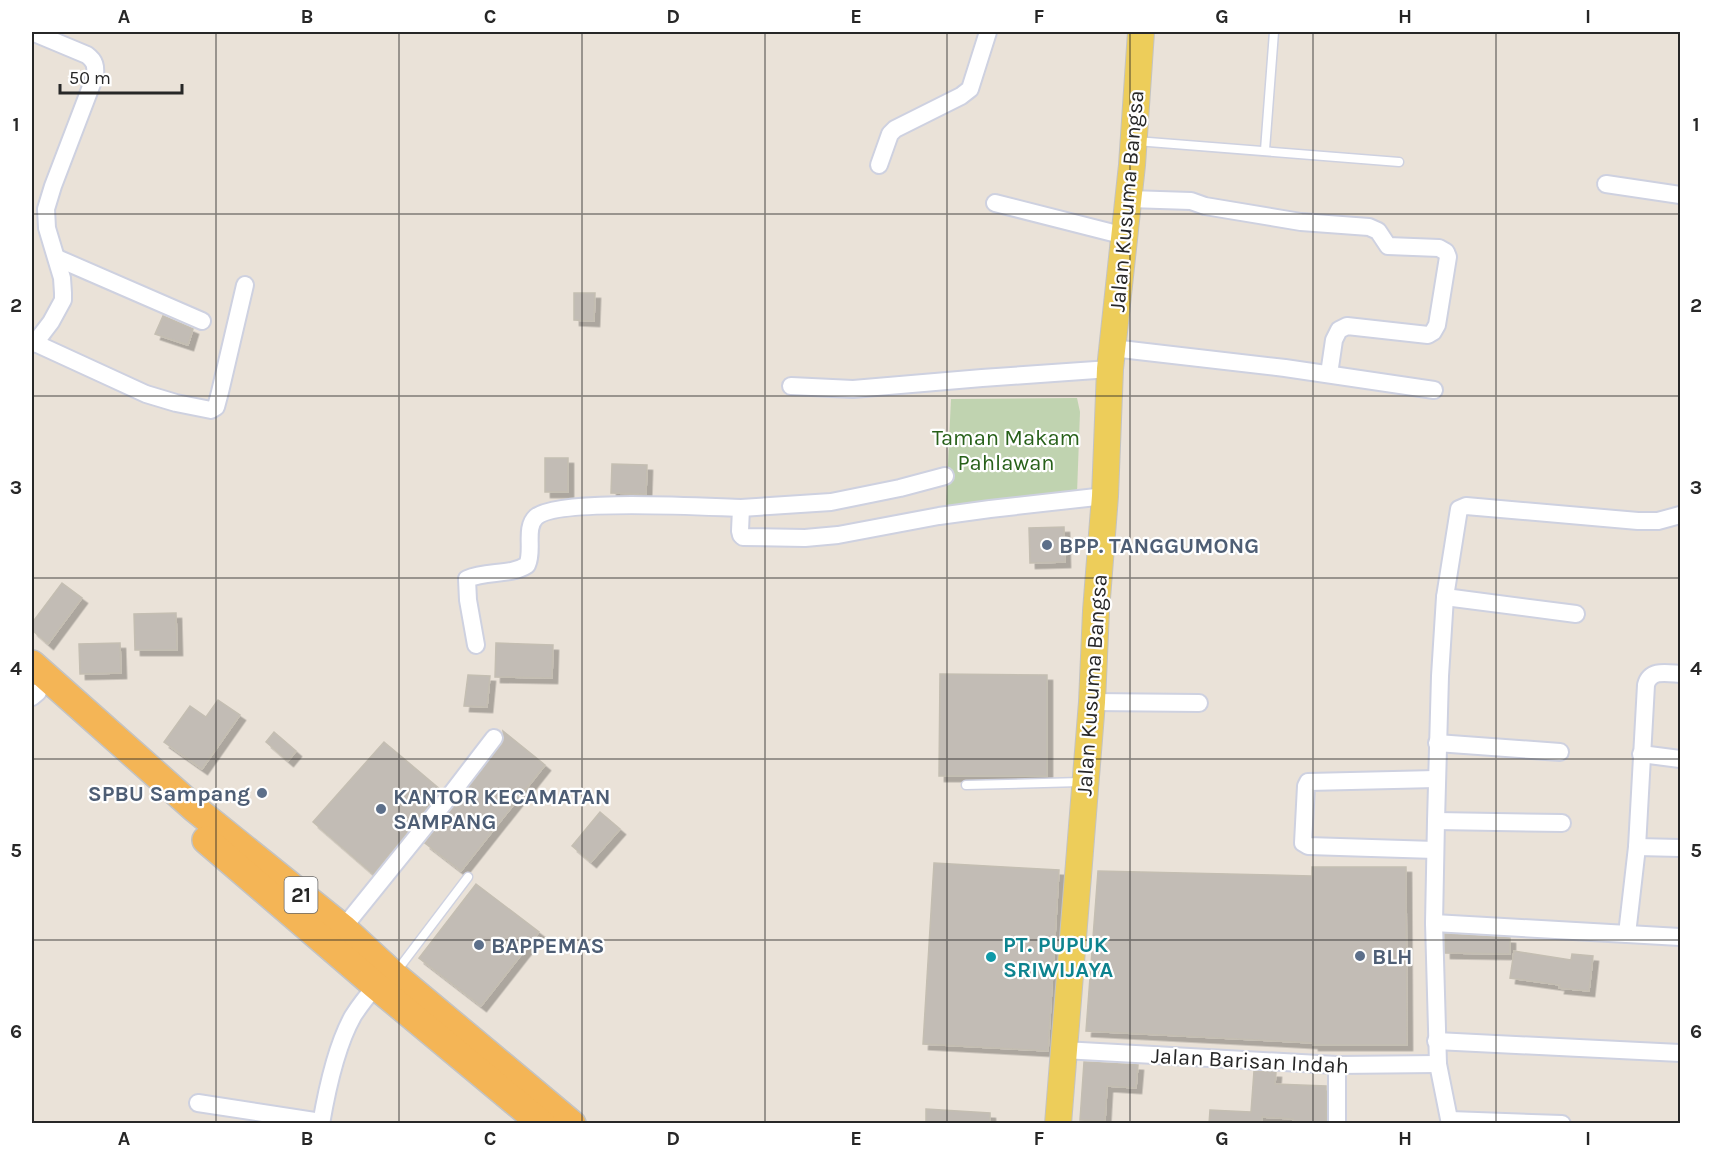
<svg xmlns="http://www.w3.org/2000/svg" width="1712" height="1155" font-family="Karla,sans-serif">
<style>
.cemetery{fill:#c0d3b0}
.building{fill:#c2bcb5;stroke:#c4beb2;stroke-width:1.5;filter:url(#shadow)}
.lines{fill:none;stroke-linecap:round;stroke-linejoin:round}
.service-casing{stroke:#ced1e0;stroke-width:11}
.minor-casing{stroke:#ced1e0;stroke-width:20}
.primary-casing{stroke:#c3c3c3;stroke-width:28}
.trunk-casing{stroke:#c3c3c3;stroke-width:30}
.service{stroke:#fff;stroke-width:8}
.minor{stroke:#fff;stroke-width:16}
.primary{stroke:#edcd5a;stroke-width:26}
.trunk{stroke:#f4b556;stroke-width:27}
.grid{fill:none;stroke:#272727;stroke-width:1.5;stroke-opacity:0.55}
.service-dot{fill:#5c6f8a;stroke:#fff;stroke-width:2}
.culture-dot{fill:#0f9aa8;stroke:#fff;stroke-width:2}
.labels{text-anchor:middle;stroke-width:4.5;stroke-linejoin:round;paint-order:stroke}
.shield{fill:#fff;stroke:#686868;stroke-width:1.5}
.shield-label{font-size:21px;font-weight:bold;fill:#272727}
.street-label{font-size:22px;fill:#272727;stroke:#fff}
.park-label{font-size:22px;fill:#28611a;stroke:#fff}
.service-label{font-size:22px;font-weight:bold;fill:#4e5e75;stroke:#fff;text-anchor:start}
.culture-label{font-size:22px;font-weight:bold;fill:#0d838f;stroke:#fff;text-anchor:start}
.neatline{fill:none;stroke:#272727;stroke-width:2}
.grid-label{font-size:20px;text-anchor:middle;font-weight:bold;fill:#272727}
</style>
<defs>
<filter id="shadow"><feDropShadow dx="5.5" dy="5.5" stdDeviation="0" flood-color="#0004"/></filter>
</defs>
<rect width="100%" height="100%" fill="#eae2d8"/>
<path class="cemetery" d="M1077 398 1080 412 1077 493 946 506 951 399Z"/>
<g class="building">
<path d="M574 293H595L594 321 574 320Z"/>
<path d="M163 316 193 329 188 345 155 334Z"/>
<rect x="545" y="458" width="23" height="34"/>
<path d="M612 464 647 465 646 494 611 493Z"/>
<path d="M1064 527 1065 562 1030 563 1029 528Z"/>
<path d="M62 583 82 598 48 644 32 630V623Z"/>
<path d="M176 613 177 650H135L134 614Z"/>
<path d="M120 643 121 673 80 674 79 644Z"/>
<path d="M496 643 553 645 552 678 495 677Z"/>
<path d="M940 674 1047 675V776H939Z"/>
<path d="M468 675 490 676 487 707 464 706Z"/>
<path d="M218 700 240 715 202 769 164 742 190 706 206 717Z"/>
<path d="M503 731 545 765 461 871 425 843 502 744 504 739Z"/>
<path d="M274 732 296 751 288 761 266 742Z"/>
<path d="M384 742 441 790 373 874 313 822Z"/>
<path d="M600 812 620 829 591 862 572 846Z"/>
<path d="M934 863 1059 870 1048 1051 923 1044Z"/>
<path d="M1312 867H1406L1407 1045H1313V1043L1086 1031 1098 871 1312 876Z"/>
<path d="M476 884 539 932 481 1006 419 958Z"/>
<path d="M1445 934 1510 938V954L1445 953Z"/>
<path d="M1514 951 1571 960 1572 954 1593 956 1589 991 1559 988 1560 985 1510 978Z"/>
<path d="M1084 1062 1138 1065 1136 1088 1107 1086 1105 1121 1080 1120Z"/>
<path d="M1254 1071 1276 1072 1275 1084 1326 1086V1124H1293V1119L1262 1117V1124H1209L1210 1110 1251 1112Z"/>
<path d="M926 1109 990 1113V1124H926Z"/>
</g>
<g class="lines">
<defs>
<g id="service">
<path d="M1136 141 1399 162"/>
<path d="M1265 150 1274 32"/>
<path d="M966 785 1081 782"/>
<path d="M396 972 468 877"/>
</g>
<g id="minor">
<path d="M879 165 890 134 895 129 961 96 970 89 988 32"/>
<path d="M1606 184 1680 195"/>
<path d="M1129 199 1191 201 1205 206 1301 222 1369 227 1378 231 1388 246 1439 248 1446 252 1448 257 1437 325 1433 332 1428 335 1347 326 1339 330 1334 340 1329 374"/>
<path d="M995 203 1125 236"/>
<path d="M57 258 202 321"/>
<path d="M35 343 146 394 176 403 211 410 216 407 220 392 245 285"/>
<path d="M32 344 35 343 51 322 63 300V293L62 278 47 228 46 209 53 186 95 76C96 66 95 61 87 55L32 32"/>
<path d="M1112 348 1285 368 1434 390"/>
<path d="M791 386 853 389 982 378 1110 369"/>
<path d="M741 508 831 502 900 488 945 476"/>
<path d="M1445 597 1576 614"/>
<path d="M476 645 468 600 467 579C486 570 510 576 527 565 534 551 524 528 536 517 557 498 706 507 741 508L740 531 741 535 743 537 805 538 838 535 939 516 990 509 1105 496"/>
<path d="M32 697 38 692"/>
<path d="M1092 702 1199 703"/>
<path d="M1437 743 1560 752"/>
<path d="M1641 754 1680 759"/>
<path d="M1436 821 1562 823"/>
<path d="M1637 847 1680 848"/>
<path d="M1435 850 1308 846 1303 843 1306 786 1308 782 1436 779"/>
<path d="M1434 923 1680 937"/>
<path d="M343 928 448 798 494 738"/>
<path d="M1627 934 1637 847 1646 685C1650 669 1667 673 1680 674"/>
<path d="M1436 1041 1680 1053"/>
<path d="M1063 1050 1337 1065 1438 1064"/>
<path d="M1337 1065V1124"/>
<path d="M198 1103 321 1122"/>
<path d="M1450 1120 1562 1124"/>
<path d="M321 1124C327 1089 336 1046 353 1016 360 1005 368 995 376 986"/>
<path d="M1450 1124 1438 1064 1434 923 1436 821 1440 676 1445 597 1459 509 1466 506 1638 521H1658L1680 515"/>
</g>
<path id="primary" d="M1058 1124 1092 702 1096 611 1105 496 1110 369 1132 165 1141 32"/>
<g id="trunk">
<path d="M32 664 194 808 343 928 394 975 572 1124"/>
<path d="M206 840 376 986 542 1124"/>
</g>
</defs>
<use href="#service" class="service-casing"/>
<use href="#minor" class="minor-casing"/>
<use href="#primary" class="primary-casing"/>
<use href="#trunk" class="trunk-casing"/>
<use href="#service" class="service"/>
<use href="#minor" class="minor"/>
<use href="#primary" class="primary"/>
<use href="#trunk" class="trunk"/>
</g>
<path class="grid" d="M216 32V1124M399 32V1124M582 32V1124M765 32V1124M947 32V1124M1130 32V1124M1313 32V1124M1496 32V1124M32 214H1680M32 396H1680M32 578H1680M32 759H1680M32 940H1680"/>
<g class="service-dot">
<circle cx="1047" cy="545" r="6"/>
<circle cx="262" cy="793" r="6"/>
<circle cx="381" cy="809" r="6"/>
<circle cx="479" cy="945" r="6"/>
<circle cx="1360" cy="956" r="6"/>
</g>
<circle class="culture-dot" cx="991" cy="957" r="6"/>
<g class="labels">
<rect class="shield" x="284.5" y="877" width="33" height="36" rx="4.5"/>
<g class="shield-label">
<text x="301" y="902">21</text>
</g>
<g class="street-label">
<text transform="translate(1126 201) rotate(-85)" y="8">Jalan Kusuma Bangsa</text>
<text transform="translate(1091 685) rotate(-86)" y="8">Jalan Kusuma Bangsa</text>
<text transform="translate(1250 1060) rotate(3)" y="8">Jalan Barisan Indah</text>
</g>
<g class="park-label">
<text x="1006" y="445">Taman Makam<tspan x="1006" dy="25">Pahlawan</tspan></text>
</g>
<g class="service-label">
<text x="1059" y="553">BPP. TANGGUMONG</text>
<text x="250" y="801" text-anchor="end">SPBU Sampang</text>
<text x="393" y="804">KANTOR KECAMATAN<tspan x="393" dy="25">SAMPANG</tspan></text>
<text x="491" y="953">BAPPEMAS</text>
<text x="1372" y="964">BLH</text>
</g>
<g class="culture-label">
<text x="1003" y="952">PT. PUPUK<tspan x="1003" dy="25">SRIWIJAYA</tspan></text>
</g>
</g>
<rect width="1712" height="1155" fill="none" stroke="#ffffff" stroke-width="66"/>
<path d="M60 84v9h122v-9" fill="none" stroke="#272727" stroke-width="3"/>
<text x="69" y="84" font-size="18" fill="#272727" stroke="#ffffff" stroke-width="4.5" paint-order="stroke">50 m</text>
<rect x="33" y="33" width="1646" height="1089" class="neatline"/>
<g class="grid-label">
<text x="124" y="23">A</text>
<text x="307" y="23">B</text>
<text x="490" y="23">C</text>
<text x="673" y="23">D</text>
<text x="856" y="23">E</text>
<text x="1039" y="23">F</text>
<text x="1222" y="23">G</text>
<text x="1405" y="23">H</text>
<text x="1588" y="23">I</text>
<text x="16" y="131">1</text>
<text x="1696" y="131">1</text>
<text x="16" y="312">2</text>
<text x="1696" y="312">2</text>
<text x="16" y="494">3</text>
<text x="1696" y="494">3</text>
<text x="16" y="675">4</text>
<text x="1696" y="675">4</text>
<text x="16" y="857">5</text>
<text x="1696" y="857">5</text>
<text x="16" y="1038">6</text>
<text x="1696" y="1038">6</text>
<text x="124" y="1145">A</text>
<text x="307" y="1145">B</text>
<text x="490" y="1145">C</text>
<text x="673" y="1145">D</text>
<text x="856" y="1145">E</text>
<text x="1039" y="1145">F</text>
<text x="1222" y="1145">G</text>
<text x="1405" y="1145">H</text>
<text x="1588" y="1145">I</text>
</g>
</svg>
